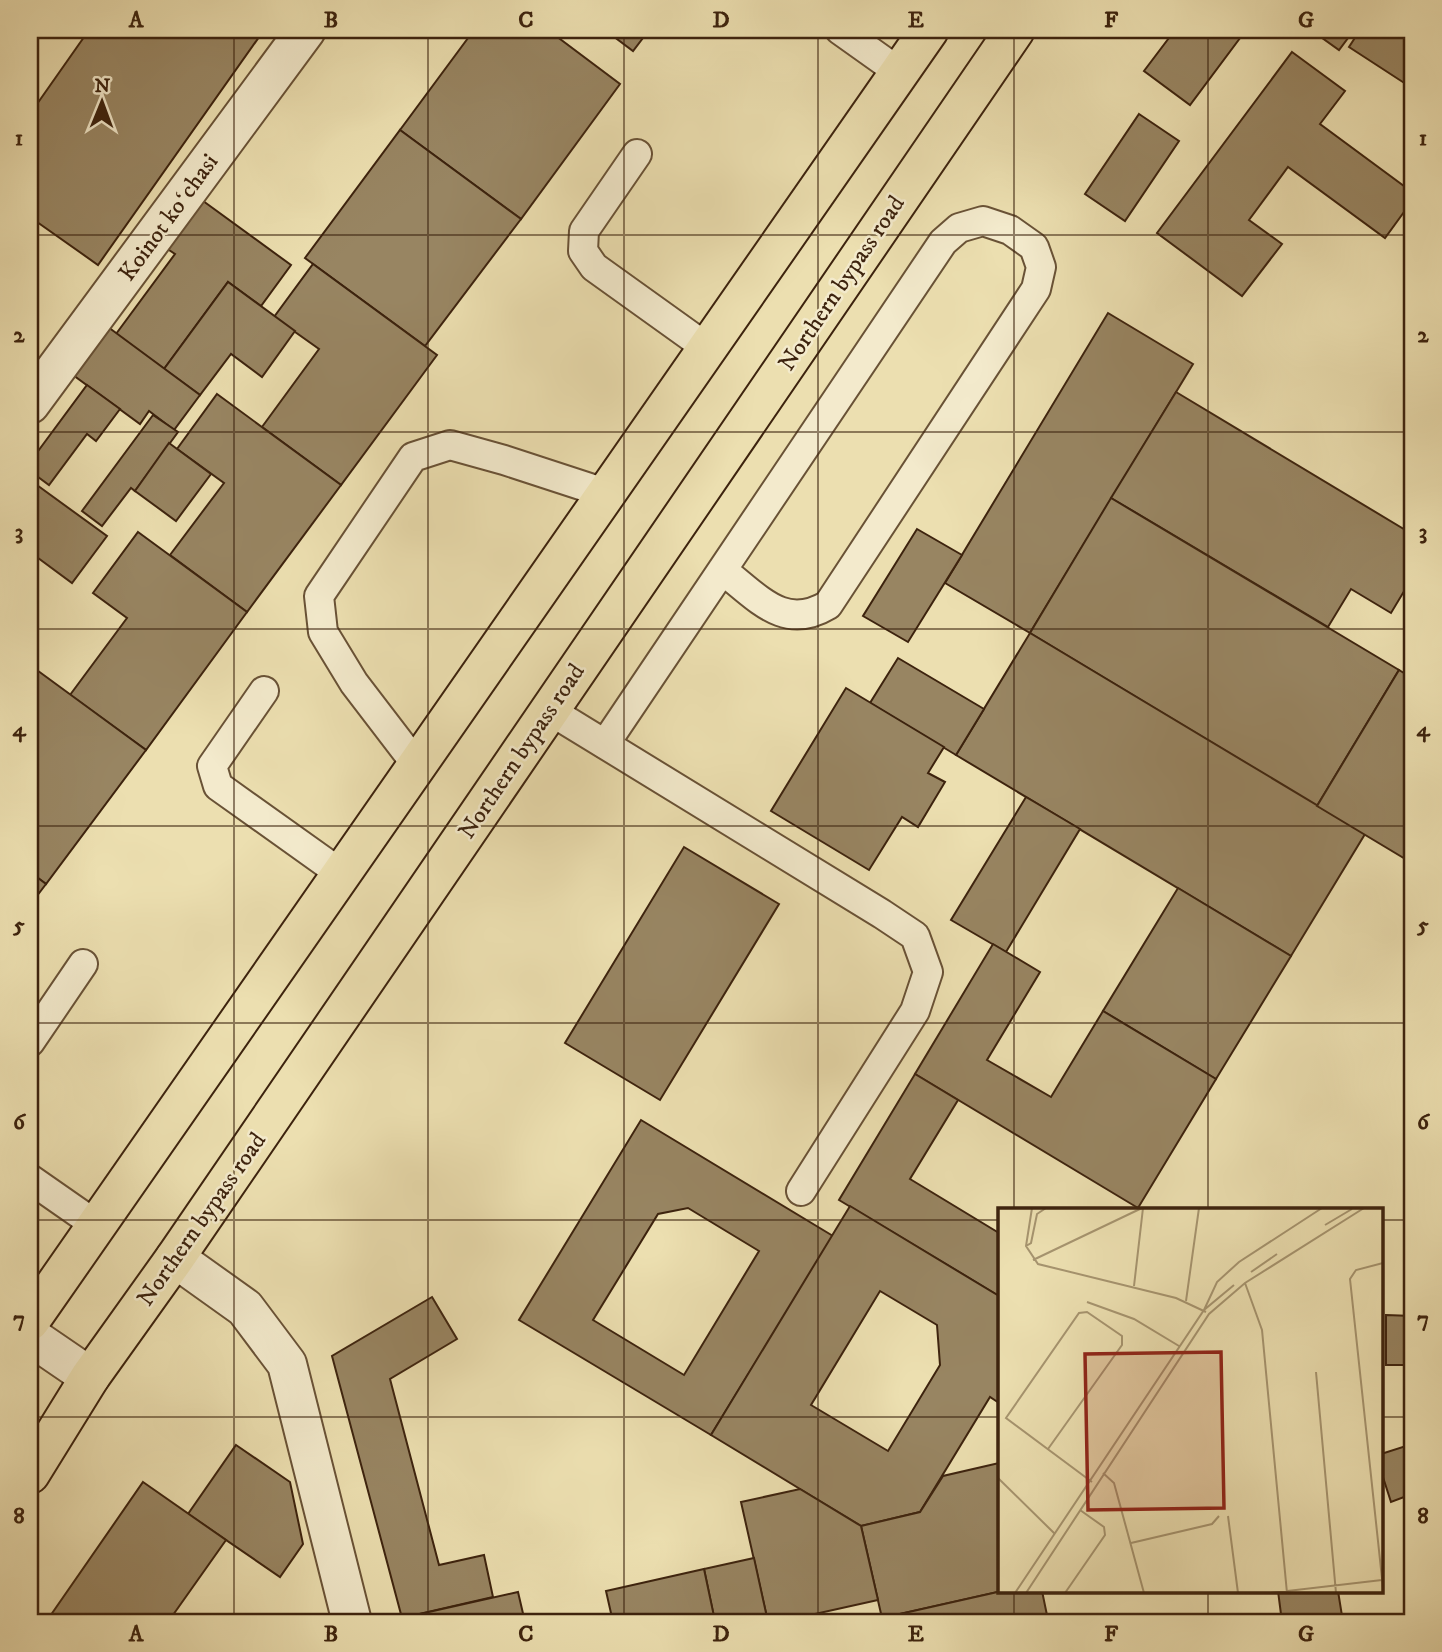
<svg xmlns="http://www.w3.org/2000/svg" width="1442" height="1652" font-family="'IM FELL DW Pica',serif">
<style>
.building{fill:#988562;stroke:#3d230e;stroke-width:2;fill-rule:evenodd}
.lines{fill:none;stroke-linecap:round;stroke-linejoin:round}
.service-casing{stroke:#695236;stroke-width:32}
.minor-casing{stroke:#695236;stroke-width:42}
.primary-casing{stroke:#3d230e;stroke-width:42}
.service{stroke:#f3eacc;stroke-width:28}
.minor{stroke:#f3eacc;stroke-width:38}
.primary{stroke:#ecdfb0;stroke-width:38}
.grid{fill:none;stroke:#3d230e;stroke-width:2;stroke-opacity:0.55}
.labels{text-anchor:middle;stroke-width:5;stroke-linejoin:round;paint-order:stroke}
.street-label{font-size:24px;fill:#3d230e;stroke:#f3eacc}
.inset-road{fill:none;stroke:#a6946f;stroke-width:2}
.view{fill:#8f2418;fill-opacity:0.15;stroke:#8f2418;stroke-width:3.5}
.inset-edge{fill:none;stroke:#3d230e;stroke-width:3.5}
.neatline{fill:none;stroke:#3d230e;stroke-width:2.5}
.grid-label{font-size:23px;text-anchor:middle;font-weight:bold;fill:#3d230e}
</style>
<rect width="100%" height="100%" fill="#ecdfb0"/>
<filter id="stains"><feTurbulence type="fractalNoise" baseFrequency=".00286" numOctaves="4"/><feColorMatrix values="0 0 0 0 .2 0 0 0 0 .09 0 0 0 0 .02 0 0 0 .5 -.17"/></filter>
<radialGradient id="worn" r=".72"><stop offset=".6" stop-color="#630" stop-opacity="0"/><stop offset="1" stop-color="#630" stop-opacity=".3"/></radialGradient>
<g class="building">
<path d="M89 30H264L98 265 30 217V114Z"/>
<path d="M474 30H548L620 84 521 219 400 130Z"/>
<path d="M605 30H649L633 51Z"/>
<path d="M1175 30H1246L1190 105 1144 71Z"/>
<path d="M1311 30H1354L1339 50Z"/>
<path d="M1360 30H1412V88L1349 47Z"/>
<path d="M1292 52 1345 91 1320 124 1412 192V201L1385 238 1288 167 1249 220 1282 244 1242 296 1157 233Z"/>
<path d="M1139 114 1179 141 1125 221 1085 194Z"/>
<path d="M400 130 521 219 425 346 305 258Z"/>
<path d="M199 198 291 265 261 306 228 282 164 369 116 334 175 254 163 246Z"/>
<path d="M313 264 437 355 341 485 262 427 319 349 274 317Z"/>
<path d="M228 282 295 331 262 377 231 354 200 395 164 369Z"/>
<path d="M1108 313 1193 364 1030 633 945 583Z"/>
<path d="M108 327 200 395 174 430 149 411 140 424 73 375Z"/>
<path d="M87 385 120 409 96 441 87 434 49 485 30 471V462Z"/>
<path d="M1176 392 1412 534V578L1391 613 1351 589 1328 627 1111 498Z"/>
<path d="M217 394 341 485 247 612 170 555 224 483 177 449Z"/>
<path d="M153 415 178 432 135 491 131 488 102 526 82 511Z"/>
<path d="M169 443 211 474 176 521 135 491Z"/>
<path d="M30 480 107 536 72 583 30 552Z"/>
<path d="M1111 498 1399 670 1317 806 1030 633Z"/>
<path d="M917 529 962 555 908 642 863 616Z"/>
<path d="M138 532 247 612 146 750 70 695 127 618 93 593Z"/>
<path d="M1030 633 1365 834 1291 956 956 755Z"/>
<path d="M898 658 984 709 956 755 870 703Z"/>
<path d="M30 665 146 750 46 884 30 872Z"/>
<path d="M1399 670 1412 678V863L1317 806Z"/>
<path d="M846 688 944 747 928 773 945 782 918 827 902 817 869 870 771 811Z"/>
<path d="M1026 797 1080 829 1006 952 951 920Z"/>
<path d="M684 847 779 904 660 1100 565 1043Z"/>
<path d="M30 872 46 884 30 905Z"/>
<path d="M1178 888 1291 956 1216 1079 1103 1011Z"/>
<path d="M993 944 1040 972 987 1060 1051 1097 1103 1011 1216 1079 1138 1208 915 1074Z"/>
<path d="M915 1074 958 1100 910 1179 999 1233V1296L839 1200Z"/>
<path d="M641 1120 833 1236 711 1435 519 1320ZM688 1208 759 1251 684 1375 593 1320 658 1214Z"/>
<path d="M850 1206 999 1296V1403L990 1397 920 1512 861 1526 711 1435ZM880 1291 937 1325 940 1365 888 1451 811 1405Z"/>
<path d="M432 1297 457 1339 390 1379 439 1565 484 1555 493 1597 402 1618 332 1356Z"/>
<path d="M1386 1315 1412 1316V1365H1386Z"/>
<path d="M1412 1444V1494L1391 1502 1381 1471V1454Z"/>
<path d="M236 1445 290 1482 303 1544 280 1577 188 1514Z"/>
<path d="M999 1463V1591H1002L882 1618 861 1526 920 1512 943 1476Z"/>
<path d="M143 1482 226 1540 168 1622H46Z"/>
<path d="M800 1489 861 1526 878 1600 779 1622H768L741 1502Z"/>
<path d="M754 1558 768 1622H715L704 1569Z"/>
<path d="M704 1569 715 1621 613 1622 606 1591Z"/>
<path d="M1002 1591H1042L1048 1620 1036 1622H883L882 1618Z"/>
<path d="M1278 1591H1338L1343 1622H1282Z"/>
<path d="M518 1592 525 1622H403L402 1618Z"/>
</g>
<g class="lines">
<defs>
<g id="service">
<path d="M840 30 899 72"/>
<path d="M637 154 584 231 583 251 594 267 707 348"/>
<path d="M264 691 212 766 218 786 340 873"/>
<path d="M549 710 882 914 915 936 928 972 915 1011 801 1191"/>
<path d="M605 744 943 242 959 228 983 221 1010 230 1034 247 1041 267 1036 289 828 605C783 632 757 596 722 570"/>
<path d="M416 764 354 683 323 632 319 596 413 457 450 445 504 460 605 493"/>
<path d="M30 1042 83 964"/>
<path d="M30 1179 96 1225"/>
</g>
<g id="minor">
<path d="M30 404 306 30"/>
<path d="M175 1258 245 1308 287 1364 352 1622"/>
<path d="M30 1336 90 1377"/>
</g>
<g id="primary">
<path d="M30 1321 929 30"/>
<path d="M30 1474 90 1377 175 1258 1015 30"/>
</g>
</defs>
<use href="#service" class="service-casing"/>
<use href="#minor" class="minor-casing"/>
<use href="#primary" class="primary-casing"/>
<use href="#service" class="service"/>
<use href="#minor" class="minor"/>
<use href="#primary" class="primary"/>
</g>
<path class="grid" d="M234 30V1622M428 30V1622M624 30V1622M818 30V1622M1014 30V1209M1208 30V1209M30 235H1412M30 432H1412M30 629H1412M30 826H1412M30 1023H1412M30 1220H999M1381 1220H1412M30 1417H999M1381 1417H1412M1014 1591V1622M1208 1591V1622"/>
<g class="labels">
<g class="street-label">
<text transform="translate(168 217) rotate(-54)" y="8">Koinot koʻchasi</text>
<text transform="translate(841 283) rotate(-56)" y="8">Northern bypass road</text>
<text transform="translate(521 751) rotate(-56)" y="8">Northern bypass road</text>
<text transform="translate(201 1219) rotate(-55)" y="8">Northern bypass road</text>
</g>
</g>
<g transform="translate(998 1208)">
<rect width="385" height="385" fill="#ecdfb0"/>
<path class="inset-road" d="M34 0 28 38 40 56 178 90 208 104M327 17 354 1M28 38 33 35 39 6 48 0M35 52 144 0M385 55 358 62 352 71 385 380M253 64 279 46M247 75 264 122 289 385M136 78 145 0M188 93 201 0M89 94 136 111 181 138M206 102 219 74 241 54 324 0M318 164 338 385M50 241 124 137V128L89 104 81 105 8 210 94 274M105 265 116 275 146 385M0 270 56 325M230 308 240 385M133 335 214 316 221 308M17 385 206 102 236 77M28 385 211 106 247 75 366 0M67 385 107 327 106 319 82 302M271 385 384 372"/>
<path class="view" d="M223 144 226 300 90 302 87 146Z"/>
<rect width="385" height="385" class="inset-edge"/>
</g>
<rect width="1442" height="1652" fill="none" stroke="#ecdfb0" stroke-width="77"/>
<g transform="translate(102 102) rotate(1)" stroke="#f3eacc" stroke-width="5" paint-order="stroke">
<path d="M0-5L12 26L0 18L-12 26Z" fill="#3d230e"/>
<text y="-10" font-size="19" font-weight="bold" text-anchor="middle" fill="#3d230e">N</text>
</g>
<rect x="38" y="38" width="1366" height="1576" class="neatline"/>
<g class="grid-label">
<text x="136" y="27">A</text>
<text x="331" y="27">B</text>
<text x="526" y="27">C</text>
<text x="721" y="27">D</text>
<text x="916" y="27">E</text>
<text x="1111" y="27">F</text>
<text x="1306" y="27">G</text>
<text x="19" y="145">1</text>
<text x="1423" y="145">1</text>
<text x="19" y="342">2</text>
<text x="1423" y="342">2</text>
<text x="19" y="539">3</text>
<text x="1423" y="539">3</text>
<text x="19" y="736">4</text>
<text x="1423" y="736">4</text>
<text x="19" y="932">5</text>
<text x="1423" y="932">5</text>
<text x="19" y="1129">6</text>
<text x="1423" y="1129">6</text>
<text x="19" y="1326">7</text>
<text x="1423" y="1326">7</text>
<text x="19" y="1523">8</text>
<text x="1423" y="1523">8</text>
<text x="136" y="1641">A</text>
<text x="331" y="1641">B</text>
<text x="526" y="1641">C</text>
<text x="721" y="1641">D</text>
<text x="916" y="1641">E</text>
<text x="1111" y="1641">F</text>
<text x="1306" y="1641">G</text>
</g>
<rect width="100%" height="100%" filter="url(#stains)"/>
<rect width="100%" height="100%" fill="url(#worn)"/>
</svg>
